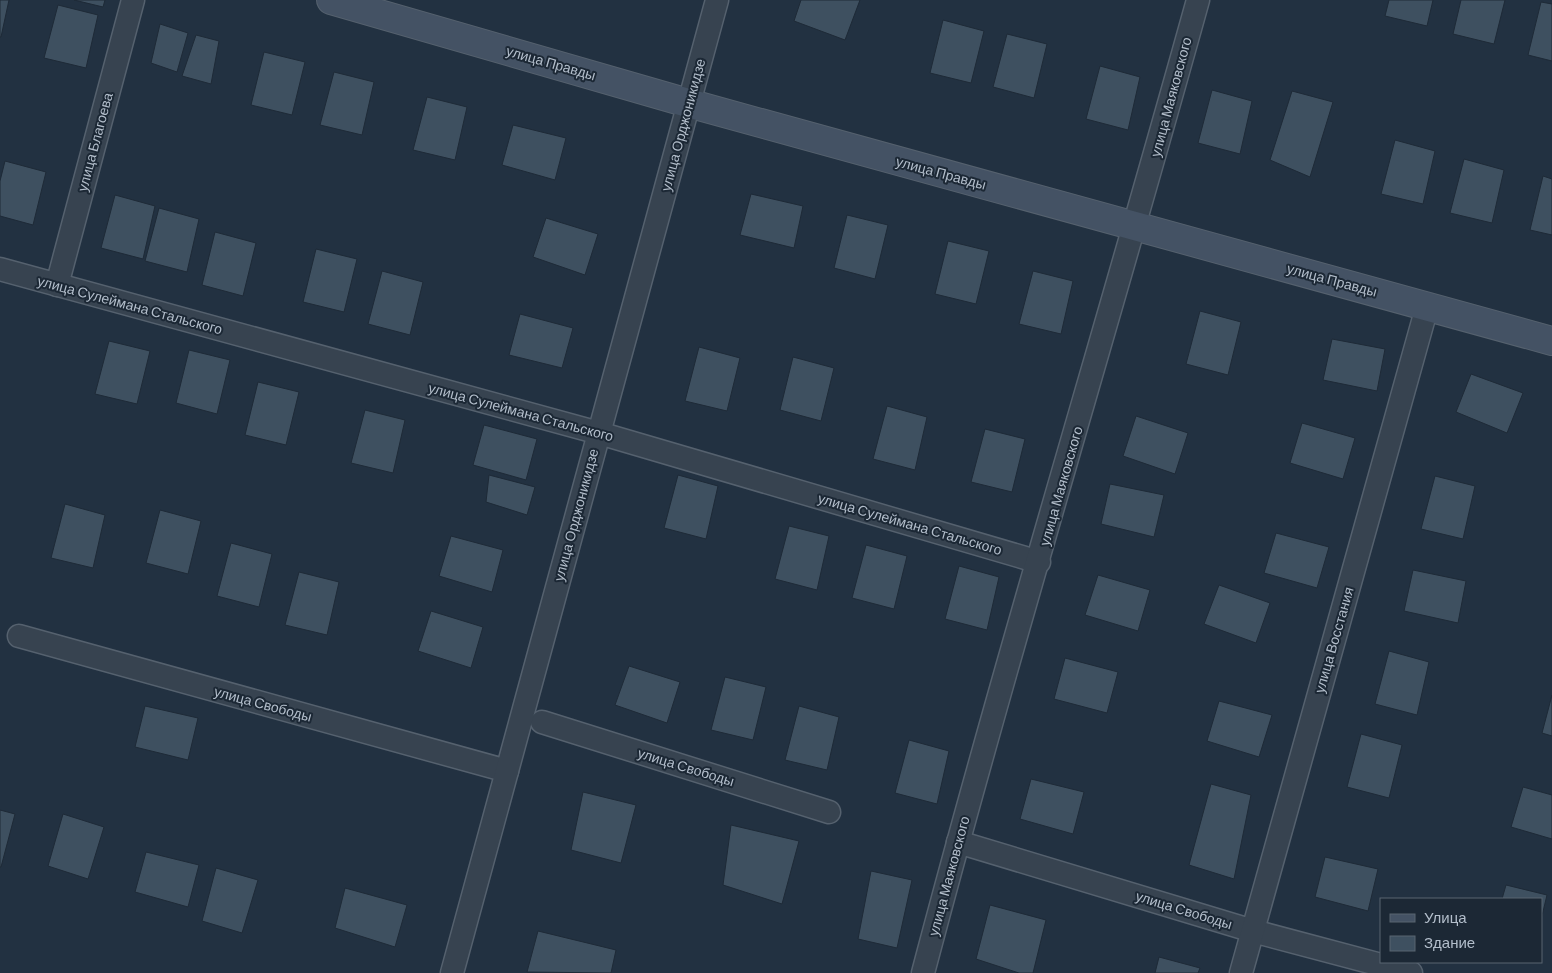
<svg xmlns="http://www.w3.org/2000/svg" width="1552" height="973" font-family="Barlow,sans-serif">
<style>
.building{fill:#3e5060;stroke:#1e2a37}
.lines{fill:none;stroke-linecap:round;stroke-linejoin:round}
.street-casing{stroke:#55616e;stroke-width:25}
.secondary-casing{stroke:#55616e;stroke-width:30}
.street{stroke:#374350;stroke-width:22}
.secondary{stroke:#445264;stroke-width:28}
.labels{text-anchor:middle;stroke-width:4;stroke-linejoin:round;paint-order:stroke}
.street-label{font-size:14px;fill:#b3becb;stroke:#1c2835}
</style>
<rect width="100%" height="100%" fill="#223141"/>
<g class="building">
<path d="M0 0H9L1 37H0Z"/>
<path d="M74 0H105L103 7Z"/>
<path d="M801 0H860L845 40 794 21Z"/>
<path d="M1389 0H1433L1427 26 1385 16Z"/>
<path d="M1461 0H1505L1494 44 1453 34Z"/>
<path d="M1541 2 1552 4V61L1528 55Z"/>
<path d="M58 5 98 15 86 68 44 58Z"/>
<path d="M943 20 984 31 971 83 930 73Z"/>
<path d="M160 24 188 33 177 72 151 63Z"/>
<path d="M1007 34 1047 44 1034 98 993 87Z"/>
<path d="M196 35 219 41 211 84 182 76Z"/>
<path d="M264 52 305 62 292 115 251 105Z"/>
<path d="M1100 66 1140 77 1128 130 1086 119Z"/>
<path d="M334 72 374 82 362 135 320 125Z"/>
<path d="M1212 90 1252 101 1240 154 1198 143Z"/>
<path d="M1292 91 1333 102 1310 177 1270 160Z"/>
<path d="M427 97 467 107 455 160 413 150Z"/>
<path d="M513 125 566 138 555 180 502 165Z"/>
<path d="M1395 140 1435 151 1423 204 1381 194Z"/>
<path d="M1464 159 1504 170 1492 223 1450 213Z"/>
<path d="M5 161 46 172 33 225 0 216V181Z"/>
<path d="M1543 176 1552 179V235L1530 230Z"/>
<path d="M751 194 803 206 794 248 740 235Z"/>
<path d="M115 195 155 206 143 259 101 248Z"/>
<path d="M159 208 199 219 187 272 145 261Z"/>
<path d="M847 215 888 225 875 279 834 268Z"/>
<path d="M546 218 598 234 585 275 533 257Z"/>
<path d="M215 232 256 243 243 296 202 285Z"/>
<path d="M948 241 989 251 976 304 935 294Z"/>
<path d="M316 249 357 259 344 312 303 302Z"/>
<path d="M382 271 423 282 410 335 368 324Z"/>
<path d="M1033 271 1073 281 1061 334 1019 324Z"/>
<path d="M1200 311 1241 322 1228 375 1186 364Z"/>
<path d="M520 314 573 328 562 368 509 355Z"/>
<path d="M1332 339 1385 349 1377 391 1323 380Z"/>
<path d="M109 341 150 351 137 404 95 394Z"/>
<path d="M699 347 740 358 727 411 685 401Z"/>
<path d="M189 350 230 360 217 414 176 403Z"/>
<path d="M793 357 834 368 821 421 780 410Z"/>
<path d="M1471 374 1523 393 1507 433 1456 412Z"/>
<path d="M258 382 299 392 286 445 245 435Z"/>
<path d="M887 406 927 417 915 470 873 459Z"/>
<path d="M365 410 405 420 393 473 351 463Z"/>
<path d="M1136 416 1188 433 1175 474 1123 456Z"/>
<path d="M1302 423 1355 438 1343 479 1290 463Z"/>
<path d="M484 425 537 439 526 480 473 465Z"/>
<path d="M985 429 1025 439 1012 492 971 482Z"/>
<path d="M489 475 535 487 527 515 486 502Z"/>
<path d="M678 475 718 486 706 539 664 528Z"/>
<path d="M1435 476 1475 486 1463 539 1421 529Z"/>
<path d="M1110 484 1164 495 1154 537 1101 524Z"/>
<path d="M65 504 105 515 93 568 51 558Z"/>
<path d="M160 510 201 521 188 574 146 563Z"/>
<path d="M789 526 829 536 817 590 775 579Z"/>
<path d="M1276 533 1329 547 1317 588 1264 573Z"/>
<path d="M451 536 503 550 492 592 439 576Z"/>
<path d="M231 543 272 554 259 607 217 596Z"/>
<path d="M866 545 907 556 894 609 852 598Z"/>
<path d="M959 566 999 577 987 630 945 619Z"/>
<path d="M1413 570 1466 581 1458 623 1404 611Z"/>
<path d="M299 572 339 582 327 635 285 625Z"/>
<path d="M1098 575 1150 590 1138 631 1085 615Z"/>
<path d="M1219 585 1270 603 1256 643 1204 624Z"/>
<path d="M431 611 483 627 471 668 418 651Z"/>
<path d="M1389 651 1429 662 1417 715 1375 704Z"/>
<path d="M1065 658 1118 672 1107 713 1054 699Z"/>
<path d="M629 666 680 682 667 723 615 705Z"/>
<path d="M725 677 766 687 753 740 711 730Z"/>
<path d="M1552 695V736L1542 733Z"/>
<path d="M1219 701 1272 715 1259 757 1207 741Z"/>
<path d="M145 706 198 718 188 760 135 747Z"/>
<path d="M799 706 839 717 827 770 785 760Z"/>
<path d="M1361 734 1402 745 1389 798 1347 787Z"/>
<path d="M909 740 949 751 937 804 895 793Z"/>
<path d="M1031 779 1084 792 1073 834 1020 819Z"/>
<path d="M1211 784 1251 795 1234 879 1189 865Z"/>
<path d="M1523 787 1552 795V839L1511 827Z"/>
<path d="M583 792 636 805 621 863 571 850Z"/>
<path d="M0 810 15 814 1 867H0Z"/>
<path d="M63 814 104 827 88 879 48 866Z"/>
<path d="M731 825 799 841 782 904 723 885Z"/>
<path d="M146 852 199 865 188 907 135 892Z"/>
<path d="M1325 857 1378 869 1368 911 1315 897Z"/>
<path d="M216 868 258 880 242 933 202 921Z"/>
<path d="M871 871 912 880 897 948 858 939Z"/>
<path d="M1506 885 1547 895 1541 920V899H1502Z"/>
<path d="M345 888 407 905 395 947 335 928Z"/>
<path d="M990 905 1046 920 1033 973H1019L976 959Z"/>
<path d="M538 931 616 950 611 973 527 972Z"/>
<path d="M1159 957 1200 968 1198 973H1155Z"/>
</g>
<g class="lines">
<defs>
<g id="street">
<path d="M0 269 599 433 1039 562"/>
<path d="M57 285 133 0"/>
<path d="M19 636 507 771"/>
<path d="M542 722 829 812"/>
<path d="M958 842 1253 931 1411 973"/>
<path d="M452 973 717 0"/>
<path d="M923 973C1009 647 1108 325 1198 0"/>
<path d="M1241 973 1427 307"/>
</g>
<path id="secondary" d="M331 0 688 103 1552 341"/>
</defs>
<use href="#street" class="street-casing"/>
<use href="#secondary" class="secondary-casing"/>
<use href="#street" class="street"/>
<use href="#secondary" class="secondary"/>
</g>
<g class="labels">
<g class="street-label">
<text transform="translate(551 63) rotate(16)" y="5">улица Правды</text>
<text transform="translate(1171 97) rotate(-75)" y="5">улица Маяковского</text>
<text transform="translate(683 125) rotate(-75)" y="5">улица Орджоникидзе</text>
<text transform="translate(95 142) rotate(-75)" y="5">улица Благоева</text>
<text transform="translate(941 173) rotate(15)" y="5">улица Правды</text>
<text transform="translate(1332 280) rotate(15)" y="5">улица Правды</text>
<text transform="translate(130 305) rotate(15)" y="5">улица Сулеймана Стальского</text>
<text transform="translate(521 412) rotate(15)" y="5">улица Сулеймана Стальского</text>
<text transform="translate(1061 486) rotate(-74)" y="5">улица Маяковского</text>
<text transform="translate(576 515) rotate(-75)" y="5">улица Орджоникидзе</text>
<text transform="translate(910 524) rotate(16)" y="5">улица Сулеймана Стальского</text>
<text transform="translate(1334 640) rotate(-74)" y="5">улица Восстания</text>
<text transform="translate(263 704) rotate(15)" y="5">улица Свободы</text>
<text transform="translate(686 767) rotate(17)" y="5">улица Свободы</text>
<text transform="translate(949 876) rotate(-75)" y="5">улица Маяковского</text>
<text transform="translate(1184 910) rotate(17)" y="5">улица Свободы</text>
</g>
</g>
<rect x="1380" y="898" width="162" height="65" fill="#1c2835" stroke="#586471"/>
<rect x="1390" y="914" width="25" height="8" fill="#445264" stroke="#586471"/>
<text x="1424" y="923" font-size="15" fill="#b3becb">Улица</text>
<rect x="1390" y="936" width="25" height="15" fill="#3e5060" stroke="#586471"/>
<text x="1424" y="948" font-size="15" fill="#b3becb">Здание</text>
</svg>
